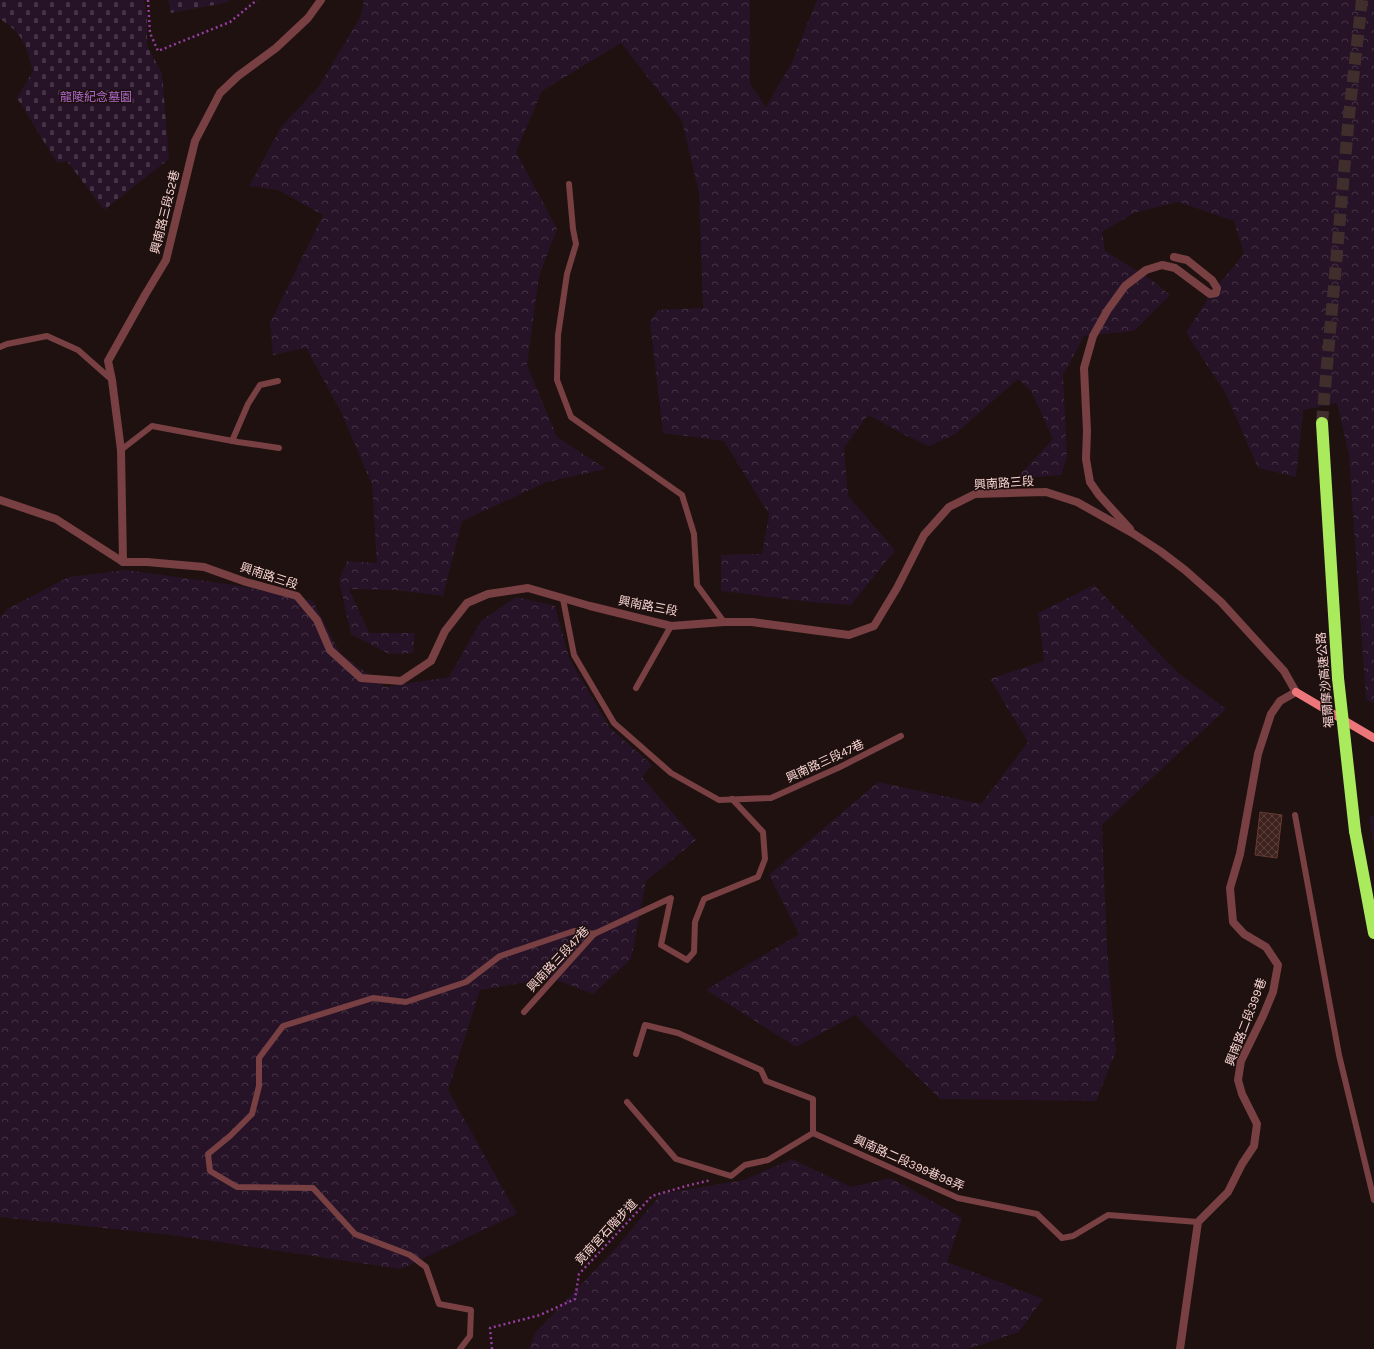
<svg xmlns="http://www.w3.org/2000/svg" width="1374" height="1349" font-family="Karla,'Noto Sans TC',sans-serif">
<style>
.grass{fill:#261328}
.forest{fill:url(#forest-crowns)}
.cemetery{fill:url(#cemetery-stones)}
.building{fill:url(#building-cross-hatch);stroke:#663a33}
.lines{fill:none;stroke-linecap:round;stroke-linejoin:round}
.highway-tunnel{stroke:#402e2c;stroke-width:12;stroke-dasharray:12 6;stroke-linecap:butt}
.path{stroke:#963da3;stroke-width:2.5;stroke-dasharray:2 3;stroke-linecap:butt}
.lane{stroke:#784042;stroke-width:6}
.street{stroke:#784042;stroke-width:8}
.secondary{stroke:#ed767b;stroke-width:8}
.highway{stroke:#aaea5d;stroke-width:12}
.highway-bridge{stroke:#aaea5d;stroke-width:12}
.labels{text-anchor:middle;stroke-width:3;stroke-linejoin:round;paint-order:stroke}
.park-label{font-size:12px;fill:#af69cf;stroke:#1f110f}
.street-label{font-size:12px;fill:#f9d5d3;stroke:#1f110f}
</style>
<defs>
<pattern id="forest-crowns" width="20" height="18" patternUnits="userSpaceOnUse"><rect width="20" height="18" fill="#261328"/><path d="M2 6a3 3 0 1 1 6 0M12 15a3 3 0 1 1 6 0" fill="none" stroke="#463446"/></pattern>
<pattern id="cemetery-stones" width="16" height="16" patternUnits="userSpaceOnUse"><rect width="16" height="16" fill="#261328"/><path d="M2 7V4a2 2 0 0 1 4 0v3zM10 15v-3a2 2 0 0 1 4 0v3z" fill="#463446"/></pattern>
<pattern id="building-cross-hatch" width="8" height="8" patternUnits="userSpaceOnUse"><rect width="8" height="8" fill="#3d221e"/><path d="M0 0l8 8M0 8l8-8" fill="none" stroke="#5a413e"/></pattern>
</defs>
<rect width="100%" height="100%" fill="#1f110f"/>
<path class="grass" d="M1369 815 1374 816V849Z"/>
<g class="forest">
<path d="M364 0H750V84L766 107 792 62 817 0H1374V703L1366 700 1349 455 1337 403 1303 410 1296 477 1258 468 1226 394 1186 333 1211 293 1244 254 1234 221 1178 202 1134 213 1102 232 1105 251 1152 280 1170 295 1134 331 1084 336 1063 375 1067 457 1061 475 1016 479 1053 439 1031 391 1018 379 954 435 929 446 905 435 868 415 844 448 848 496 895 550 851 605 810 602 721 591V555L762 554 769 514 724 441 663 433 650 322 658 310 703 308 699 193 682 121 621 43 542 91 516 152 557 229 539 276 527 365 557 437 606 469 547 482 462 521 443 596 394 590 349 589 369 633H415L413 653 389 654 351 634 339 580 347 561 377 563 372 485 342 414 306 348 273 355 270 323 323 215 278 190 249 186 281 127 319 86 361 16Z"/>
<path d="M126 570 235 585 313 601 340 653 385 687 449 677 481 621 516 597 555 606 569 658 610 728 652 765 642 777 696 840 646 881 631 959 593 994 551 978 480 990 448 1090 517 1214 401 1269 171 1235 0 1217V619L7 609 69 577Z"/>
<path d="M1094 585 1177 672 1226 709 1102 825 1107 947 1116 1051 1096 1101 940 1099 855 1015 796 1047 706 990 799 934 769 875 878 782 981 804 1028 742 990 679 1044 661 1038 613Z"/>
<path d="M792 1159 851 1187 891 1178 962 1218 947 1262 1043 1299 1019 1332 968 1349H529L535 1333 616 1248 661 1194 744 1180Z"/>
</g>
<g class="cemetery">
<path d="M0 0H144L147 17V45L162 74 169 159 104 210 67 161 57 163 17 98 33 71C26 46 24 34 0 19Z"/>
<path d="M168 0H231L225 3 171 13Z"/>
</g>
<path class="building" d="M1260 812 1282 815 1277 858 1255 855Z"/>
<g class="lines">
<path class="highway-tunnel" d="M1322 423 1349 115 1362 0"/>
<g class="path">
<path d="M148 0 150 33 158 51 230 22 257 0"/>
<path d="M492 1349 490 1328 540 1315 575 1299 579 1274 652 1196 686 1186 711 1180"/>
</g>
<g class="lane">
<path d="M569 184 573 229 576 244 567 274 558 335 557 380 571 417 682 495 694 534 697 585 724 622"/>
<path d="M0 347 7 344 47 336 78 350 112 380"/>
<path d="M232 441 248 404 260 385 278 381"/>
<path d="M121 450 152 426 238 442 279 448"/>
<path d="M563 599 574 655 614 723 671 773 719 800 771 798 840 767 901 736"/>
<path d="M636 688 671 626"/>
<path d="M1295 815 1339 1055 1374 1200"/>
<path d="M524 1012 594 934 671 898 661 945 687 960 694 952 695 922 704 899 758 877 765 859 763 832 732 799"/>
<path d="M627 1102 676 1159 731 1176 745 1165 768 1160 813 1133V1099L766 1081 761 1070 678 1033 645 1025 636 1054"/>
<path d="M813 1133 958 1198 1037 1214 1062 1238 1073 1236 1108 1215 1198 1222"/>
<path d="M460 1349 470 1336 471 1310 439 1304 426 1267 410 1255 355 1234 313 1188 237 1187 210 1171 208 1154 230 1136 252 1114 259 1086V1058L283 1026 373 998 406 1002 466 982 500 956 574 931 594 934"/>
</g>
<g class="street">
<path d="M0 500 56 519 123 562H147L204 567 246 582 297 596 317 620 330 650 361 678 401 681 431 661 445 631 467 603 488 594 528 588 590 606 671 626 724 622H752L849 635 874 626 897 588 924 535 949 507 975 494 1046 492 1077 502 1134 534 1160 551 1185 570 1221 602 1284 671 1296 692 1280 701 1271 714 1258 754 1240 854 1230 888 1233 922 1244 934 1266 947 1278 965 1273 992 1263 1016 1241 1061 1238 1080 1242 1094 1257 1124 1254 1146 1242 1164 1228 1192 1198 1222 1180 1349"/>
<path d="M1130 529 1099 495 1090 482 1086 459 1087 431 1084 368 1093 336 1107 311 1125 286 1146 270 1162 265 1175 268 1210 294 1216 293 1217 288 1212 280 1187 260 1174 257"/>
<path d="M123 562 121 450 112 380 108 361 145 295 166 260 195 141 220 93 238 76 276 48 308 18 321 0"/>
</g>
<path class="secondary" d="M1296 692 1374 738"/>
<g class="highway">
<path d="M1322 423 1338 678"/>
<path d="M1355 831 1374 933"/>
</g>
<path class="highway-bridge" d="M1338 678 1355 831"/>
</g>
<g class="labels">
<g class="park-label">
<text x="96" y="101">龍陵紀念墓園</text>
</g>
<g class="street-label">
<text transform="translate(165 212) rotate(-76)" y="4">興南路三段52巷</text>
<text transform="translate(1004 483) rotate(-4)" y="4">興南路三段</text>
<text transform="translate(269 576) rotate(18)" y="4">興南路三段</text>
<text transform="translate(648 606) rotate(11)" y="4">興南路三段</text>
<text transform="translate(1325 680) rotate(-95)" y="4">福爾摩沙高速公路</text>
<text transform="translate(825 761) rotate(-25)" y="4">興南路三段47巷</text>
<text transform="translate(558 959) rotate(-47)" y="4">興南路三段47巷</text>
<text transform="translate(1246 1022) rotate(-69)" y="4">興南路二段399巷</text>
<text transform="translate(909 1163) rotate(24)" y="4">興南路二段399巷98弄</text>
<text transform="translate(606 1232) rotate(-47)" y="4">竟南宮石階步道</text>
</g>
</g>
</svg>
